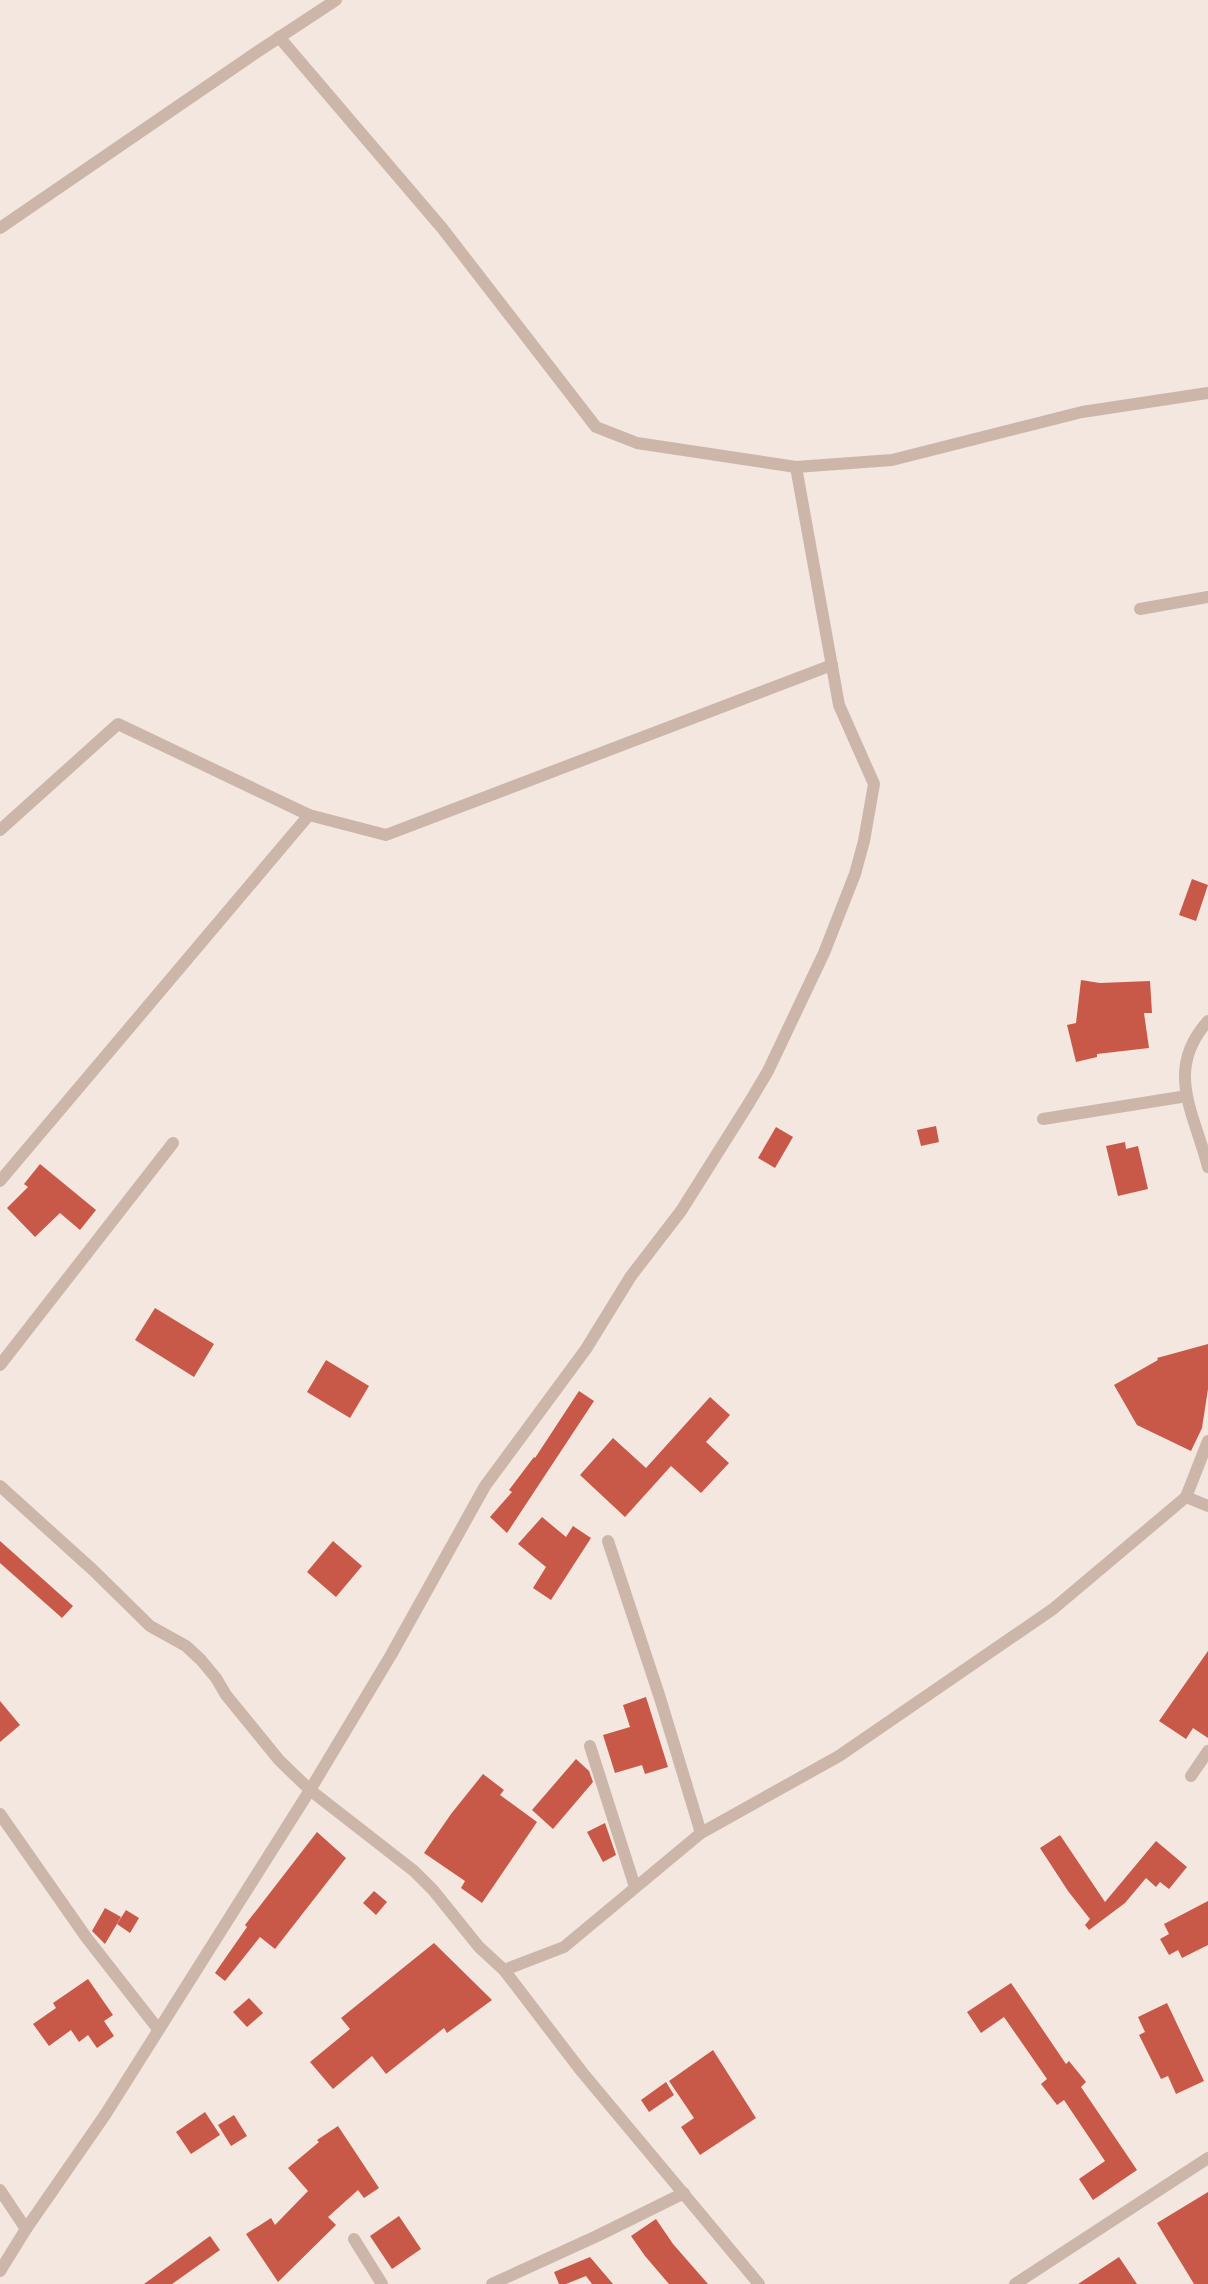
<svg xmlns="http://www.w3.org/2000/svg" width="1208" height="2284" font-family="Commissioner,sans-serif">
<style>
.building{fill:#c85948}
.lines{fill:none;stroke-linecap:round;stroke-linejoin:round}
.minor{stroke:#ccb6aa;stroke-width:12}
</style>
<rect width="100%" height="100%" fill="#f3e7df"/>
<g class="building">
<path d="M1192 879 1208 885 1196 921 1179 915Z"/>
<path d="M1081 980 1100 983 1150 981 1152 1013H1144L1149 1048 1097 1054V1057L1076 1062 1067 1025 1076 1023Z"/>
<path d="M936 1126 939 1142 921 1146 917 1130Z"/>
<path d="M776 1127 793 1137 775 1168 758 1158Z"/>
<path d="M1125 1142 1126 1149 1138 1146 1148 1189 1118 1196 1106 1146Z"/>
<path d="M40 1164 96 1210 80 1230 60 1213 35 1237 7 1208 28 1187 24 1184Z"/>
<path d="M155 1308 214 1344 194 1377 135 1340Z"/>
<path d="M1208 1344V1389L1202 1428 1191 1451 1137 1425 1114 1385 1158 1360 1157 1358Z"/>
<path d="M326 1360 369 1386 350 1418 307 1392Z"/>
<path d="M579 1391 594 1401 507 1533 490 1517 512 1492 509 1490 534 1457 535 1458Z"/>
<path d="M710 1397 730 1415 706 1442 729 1463 701 1493 671 1466 625 1517 580 1475 613 1438 646 1468Z"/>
<path d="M542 1517 566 1537 573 1526 591 1538 551 1600 533 1588 546 1567 518 1544Z"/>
<path d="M0 1541 73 1606 62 1618 0 1563Z"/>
<path d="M333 1541 362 1566 336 1597 307 1572Z"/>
<path d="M1208 1651V1738L1193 1728 1186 1739 1159 1721Z"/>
<path d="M646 1697 668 1767 645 1774 642 1765 615 1773 603 1735 630 1727 623 1705Z"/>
<path d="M0 1701 20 1725 0 1742Z"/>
<path d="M576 1759 589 1771 593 1782 553 1829 532 1810Z"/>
<path d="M483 1774 504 1790 500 1795 537 1822 482 1903 461 1888 465 1881 424 1853 451 1814Z"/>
<path d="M605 1823 616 1855 603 1862 587 1832Z"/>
<path d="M317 1832 346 1858 275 1949 260 1937 225 1981 215 1973 247 1927 245 1925Z"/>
<path d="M1060 1835 1105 1902 1156 1841 1187 1867 1169 1889 1160 1882 1156 1887 1146 1878 1125 1903 1089 1930 1085 1925 1090 1919 1068 1891 1040 1848Z"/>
<path d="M374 1891 387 1902 376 1915 363 1903Z"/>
<path d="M1208 1901V1945L1182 1958 1178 1950 1169 1955 1160 1939 1169 1934 1164 1924Z"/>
<path d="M105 1908 121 1917 105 1944 92 1931Z"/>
<path d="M126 1910 139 1918 130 1933 117 1924Z"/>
<path d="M434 1943 492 2000 447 2033 444 2028 386 2074 372 2056 333 2089 310 2062 350 2029 341 2018Z"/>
<path d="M88 1979 113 2015 104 2021 114 2036 97 2048 88 2035 79 2042 71 2030 49 2046 33 2024 56 2008 53 2003Z"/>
<path d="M1011 1983 1066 2064 1069 2061 1086 2082 1081 2087 1137 2170 1093 2200 1079 2179 1105 2161 1064 2100 1057 2105 1041 2084 1047 2079 1004 2017 981 2033 967 2012Z"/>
<path d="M249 1998 263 2013 247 2027 233 2012Z"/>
<path d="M1167 2003 1204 2081 1176 2094 1168 2076 1161 2079 1139 2035 1145 2032 1138 2017Z"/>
<path d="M713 2050 756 2118 700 2155 681 2127 694 2118 669 2081Z"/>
<path d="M666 2082 674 2095 649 2112 641 2100Z"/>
<path d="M205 2112 220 2135 191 2154 176 2132Z"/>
<path d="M234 2115 247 2136 231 2146 218 2125Z"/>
<path d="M338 2126 379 2188 364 2198 358 2190 328 2217 336 2225 278 2282 246 2234 271 2218 275 2225 308 2191 288 2168 319 2142 317 2140Z"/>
<path d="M1208 2192V2284H1194L1157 2223Z"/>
<path d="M399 2216 421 2249 392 2269 370 2236Z"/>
<path d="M656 2219 673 2244 708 2284H669L645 2256 631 2236Z"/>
<path d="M210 2236 220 2250 172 2284H144Z"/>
<path d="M590 2257 613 2284H592L586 2276 566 2284H559L554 2272Z"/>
<path d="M1119 2257 1137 2284H1078Z"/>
</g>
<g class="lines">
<g class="minor">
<path d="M279 37 442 228 596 427 637 443 796 467 892 460 1082 412 1208 393"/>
<path d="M0 228 257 52 336 0"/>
<path d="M1140 609 1208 597"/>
<path d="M0 830 118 724 309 815 386 835 832 665"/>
<path d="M1208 1021C1164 1070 1194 1112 1208 1167"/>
<path d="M1043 1119 1187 1096"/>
<path d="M0 1181 309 815"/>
<path d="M0 1365 173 1143"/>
<path d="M0 1486 93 1570 150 1626 186 1646 201 1660 216 1678 226 1695 279 1760 310 1790 414 1871 433 1890 479 1947 504 1970 582 2072 759 2284"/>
<path d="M1186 1497 1208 1506"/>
<path d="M608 1541 660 1698 701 1833"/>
<path d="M590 1746 635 1887"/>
<path d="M1191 1776 1208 1751"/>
<path d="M0 1814 86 1937 158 2029"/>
<path d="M504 1970 564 1947 701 1833 839 1756 1053 1609 1186 1497 1208 1441"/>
<path d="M0 2190 26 2229"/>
<path d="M354 2239 382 2284"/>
<path d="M0 2271 26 2229 105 2115 310 1790 391 1655 485 1486 586 1349 631 1276 681 1211 749 1103 768 1071 824 953 855 874 864 841 874 784 839 705 796 467"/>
<path d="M492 2284 597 2236 684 2193"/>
<path d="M1015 2284 1208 2158"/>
</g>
</g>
</svg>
